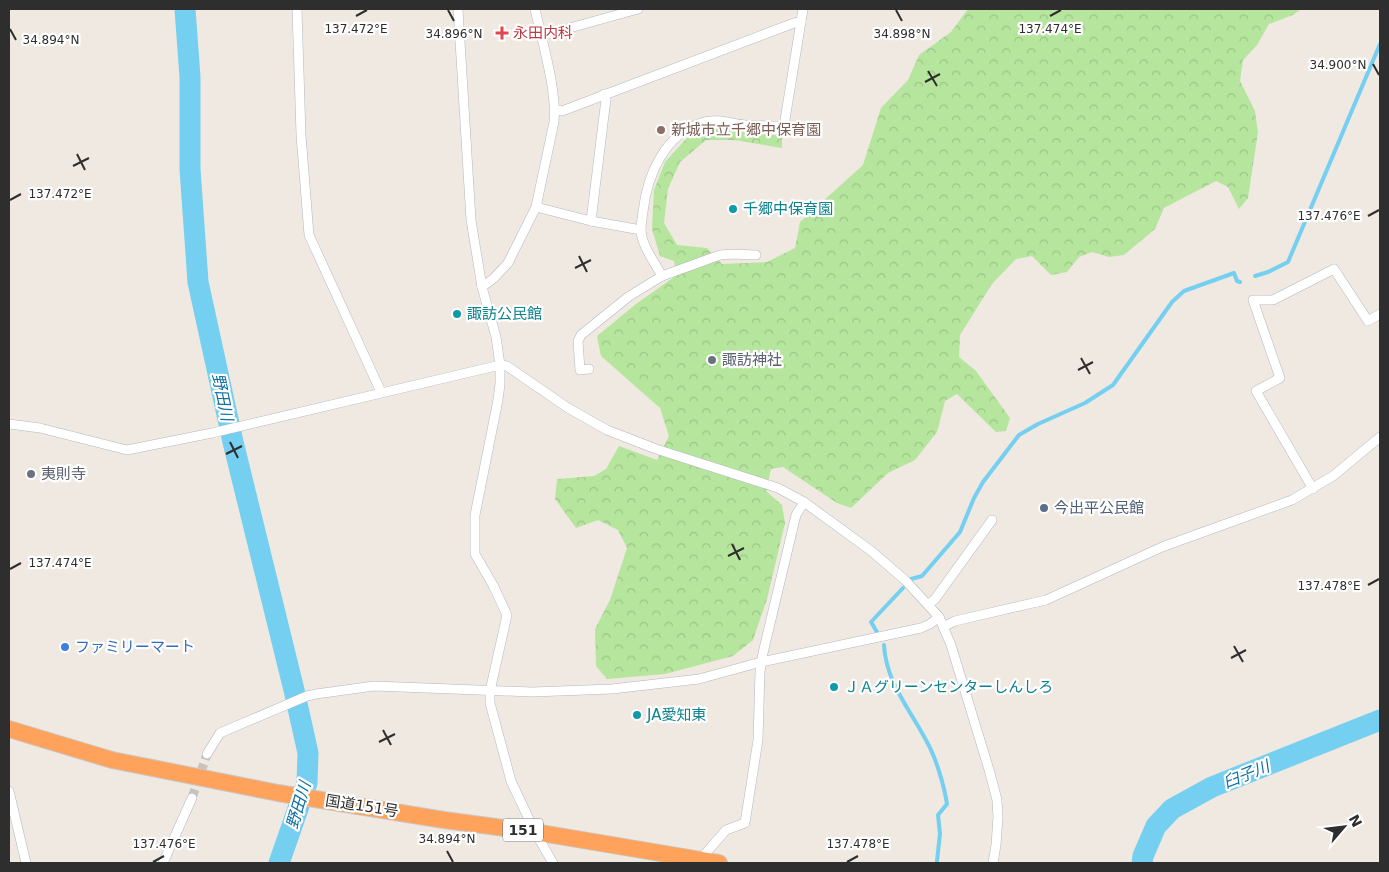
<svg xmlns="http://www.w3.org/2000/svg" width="1389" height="872" font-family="'DejaVu Sans','Noto Sans JP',sans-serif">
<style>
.forest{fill:url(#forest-crowns)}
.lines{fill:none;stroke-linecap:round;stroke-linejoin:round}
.stream{stroke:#75cff0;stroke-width:4}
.river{stroke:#75cff0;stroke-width:21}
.street-tunnel{stroke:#c8c4bd;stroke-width:9;stroke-dasharray:9 4.5;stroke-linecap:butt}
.street-casing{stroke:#b4b7c1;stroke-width:10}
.highway-casing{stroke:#c9c9c9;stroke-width:18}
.street{stroke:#fff;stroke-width:9}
.highway{stroke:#ffa35c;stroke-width:16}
.ticks{fill:none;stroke:#2e2e2e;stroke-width:2}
.health-dot{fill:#e0444e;stroke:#fff;stroke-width:2}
.education-dot{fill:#8d6e63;stroke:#fff;stroke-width:2}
.culture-dot{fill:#0f9aa8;stroke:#fff;stroke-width:2}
.worship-dot{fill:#6b7280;stroke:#fff;stroke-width:2}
.service-dot{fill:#5c6f8a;stroke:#fff;stroke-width:2}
.shop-dot{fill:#3f7fe0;stroke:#fff;stroke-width:2}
.labels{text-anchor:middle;stroke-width:4.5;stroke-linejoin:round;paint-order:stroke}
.shield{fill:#fff;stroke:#6d6d6d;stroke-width:1}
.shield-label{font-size:14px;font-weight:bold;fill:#2e2e2e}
.health-label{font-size:15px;fill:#be3a42;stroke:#fff;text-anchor:start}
.education-label{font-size:15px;fill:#785e54;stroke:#fff;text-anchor:start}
.culture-label{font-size:15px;fill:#0d838f;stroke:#fff;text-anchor:start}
.worship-label{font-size:15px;fill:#5b616d;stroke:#fff;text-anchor:start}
.service-label{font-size:15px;fill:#4e5e75;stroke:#fff;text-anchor:start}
.shop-label{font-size:15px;fill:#366cbe;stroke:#fff;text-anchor:start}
.street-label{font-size:15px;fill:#2e2e2e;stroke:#fff}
.water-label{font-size:16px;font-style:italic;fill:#0d6fa3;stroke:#fff}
.ticks-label{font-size:12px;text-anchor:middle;fill:#2e2e2e;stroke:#fff;stroke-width:4.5;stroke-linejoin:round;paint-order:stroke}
</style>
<defs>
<pattern id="forest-crowns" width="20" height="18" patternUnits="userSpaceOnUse" patternTransform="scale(1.25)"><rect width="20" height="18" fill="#b6e59e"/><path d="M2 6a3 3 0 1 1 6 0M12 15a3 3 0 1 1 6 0" fill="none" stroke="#9dc588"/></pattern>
</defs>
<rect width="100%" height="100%" fill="#efe9e1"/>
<path class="forest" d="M968 9H1301L1293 15 1269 24 1257 45 1243 60 1240 81 1255 111 1258 132 1248 198 1239 209 1228 187 1216 181 1164 208 1155 229 1124 255 1109 257 1092 252 1079 257 1067 272 1051 275 1032 256 1016 259 992 284 960 335 959 357 976 371 1010 418 1006 431 996 432 957 394 945 401 937 432 915 460 888 473 851 508 837 503 783 467 771 469 766 491 782 505 785 523 767 599 753 640 733 656 665 674 607 679 596 666 595 629 610 600 627 548 618 530 598 520 576 528 555 499 557 479 594 476 606 469 619 446 657 460 669 436 660 408 601 356 597 336 636 304 677 275 674 261 660 256 652 229 654 190 665 162 687 138 709 127 782 136V148L734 140H706L680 162 668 189 664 223 677 245 707 248 722 264 767 262 795 248 800 222 863 165 881 108 908 80 919 55 951 32Z"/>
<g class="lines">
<g class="stream">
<path d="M1255 276 1268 272 1288 262 1380 44"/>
<path d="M911 579 922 576 960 532 974 498 983 482 1019 435 1038 424 1085 403 1113 385 1172 302 1184 291 1234 273 1237 281 1240 282"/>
<path d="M877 632 871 622 903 588"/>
<path d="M884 645C886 683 910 709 927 742 936 758 944 785 947 804L938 815 940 834 937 861"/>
</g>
<g class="river">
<path d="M185 9 190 77V169L198 282 233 442 294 690 308 753 307 783 279 863"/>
<path d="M1142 863 1143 856 1156 826 1172 809 1212 787 1380 720"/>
</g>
<path class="street-tunnel" d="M192 798 207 754"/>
<defs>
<g id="street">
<path d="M297 9 301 135 309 235 381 392"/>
<path d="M458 9 471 220 482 287 496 337 500 365 507 366 568 408 607 430 656 449 778 488 804 502 870 550 905 580 939 617 951 645 990 773 997 800 998 817 996 845 993 863"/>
<path d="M541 36 638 9"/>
<path d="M555 110 562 111 794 23 801 22"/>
<path d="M536 207 591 221 641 230"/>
<path d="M591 221 606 99 604 94"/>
<path d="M662 276C655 263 642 246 641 231 641 225 642 218 643 212 647 175 665 133 704 122 717 118 732 124 746 125 759 126 772 126 784 126L803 9"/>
<path d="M482 287 494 278 508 263 536 207 554 122C557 90 542 41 535 9"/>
<path d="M589 369 580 370 578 341 581 335 628 297 662 276 720 255 732 254 756 255"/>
<path d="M9 424 40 428 127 450 212 433 500 365V384L498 400 475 515V554L493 585 507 615 490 691V703L511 781 535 832 553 863"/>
<path d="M1313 489 1256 391 1280 378 1253 300H1273L1334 269 1368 321 1380 314"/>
<path d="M929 604 935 599 992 520"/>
<path d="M945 626 955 621 1046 600 1162 547 1292 500 1333 476 1380 437"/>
<path d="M207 754 220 733 307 696 316 694 374 686 532 692 612 689 699 679 761 662 921 628 930 624 939 617"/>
<path d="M9 791 26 863"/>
<path d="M703 861 706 853 726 830 745 823 758 740 760 671 763 653 796 515 804 502"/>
<path d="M163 863 192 798"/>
</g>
<path id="highway" d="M9 729 112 760 278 793 444 820 535 832 719 863"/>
</defs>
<use href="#street" class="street-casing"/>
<use href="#highway" class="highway-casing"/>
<use href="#street" class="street"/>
<use href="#highway" class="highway"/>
</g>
<path class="ticks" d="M448 10 454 21M896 10 902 21M356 16 367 10M1050 16 1061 10M10 29 16 40M1373 64 1379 75M928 71 937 86M925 82 940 74M77 154 85 170M73 166 89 158M10 200 21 194M1368 216 1379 210M579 256 587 272M575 268 591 260M1081 358 1090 374M1078 370 1093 362M230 442 238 458M226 454 242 446M732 544 740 560M728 556 744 548M10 569 21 563M1368 585 1379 579M1234 646 1243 662M1231 658 1246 650M383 730 391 745M379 742 395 734M447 851 453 862M153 862 164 856M847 862 858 856"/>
<path class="health-dot" d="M499.5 25.5h5v5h5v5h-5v5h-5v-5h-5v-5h5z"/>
<circle class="education-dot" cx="661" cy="130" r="5"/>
<g class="culture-dot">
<circle cx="733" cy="209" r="5"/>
<circle cx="457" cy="314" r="5"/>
<circle cx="834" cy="687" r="5"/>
<circle cx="637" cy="715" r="5"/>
</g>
<g class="worship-dot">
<circle cx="712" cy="360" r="5"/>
<circle cx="31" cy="474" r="5"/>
</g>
<circle class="service-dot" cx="1044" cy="508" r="5"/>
<circle class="shop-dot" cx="65" cy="647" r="5"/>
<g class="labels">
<rect class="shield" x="503" y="818.5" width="40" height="23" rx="4"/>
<g class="shield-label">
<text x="523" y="835">151</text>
</g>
<g class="health-label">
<text x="513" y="38">永田内科</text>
</g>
<g class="education-label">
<text x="671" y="135">新城市立千郷中保育園</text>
</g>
<g class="culture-label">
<text x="743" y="214">千郷中保育園</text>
<text x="467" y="319">諏訪公民館</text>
<text x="844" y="692">ＪＡグリーンセンターしんしろ</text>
<text x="647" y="720">JA愛知東</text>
</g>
<g class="worship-label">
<text x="722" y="365">諏訪神社</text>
<text x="41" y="479">夷則寺</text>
</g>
<g class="service-label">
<text x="1054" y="513">今出平公民館</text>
</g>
<g class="shop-label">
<text x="75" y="652">ファミリーマート</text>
</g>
<g class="street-label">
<text transform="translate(362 806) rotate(9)" y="5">国道151号</text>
</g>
<g class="water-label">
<text transform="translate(223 397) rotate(78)" y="6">野田川</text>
<text transform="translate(1246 774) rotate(-22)" y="6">臼子川</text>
<text transform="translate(298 805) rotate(-73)" y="6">野田川</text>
</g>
</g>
<g class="ticks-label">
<text x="356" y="33">137.472°E</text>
<text x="1050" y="33">137.474°E</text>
<text x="454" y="38">34.896°N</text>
<text x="902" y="38">34.898°N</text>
<text x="51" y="44">34.894°N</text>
<text x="1338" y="69">34.900°N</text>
<text x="60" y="198">137.472°E</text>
<text x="1329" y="220">137.476°E</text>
<text x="60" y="567">137.474°E</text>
<text x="1329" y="590">137.478°E</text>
<text x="447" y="843">34.894°N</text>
<text x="164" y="848">137.476°E</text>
<text x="858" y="848">137.478°E</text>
</g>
<rect width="1389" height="872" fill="none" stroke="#2e2e2e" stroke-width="20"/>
<g transform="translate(1344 827) rotate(62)" stroke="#ffffff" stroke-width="4" paint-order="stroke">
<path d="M0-4L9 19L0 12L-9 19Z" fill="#2e2e2e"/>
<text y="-8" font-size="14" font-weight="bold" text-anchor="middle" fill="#2e2e2e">N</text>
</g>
</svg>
